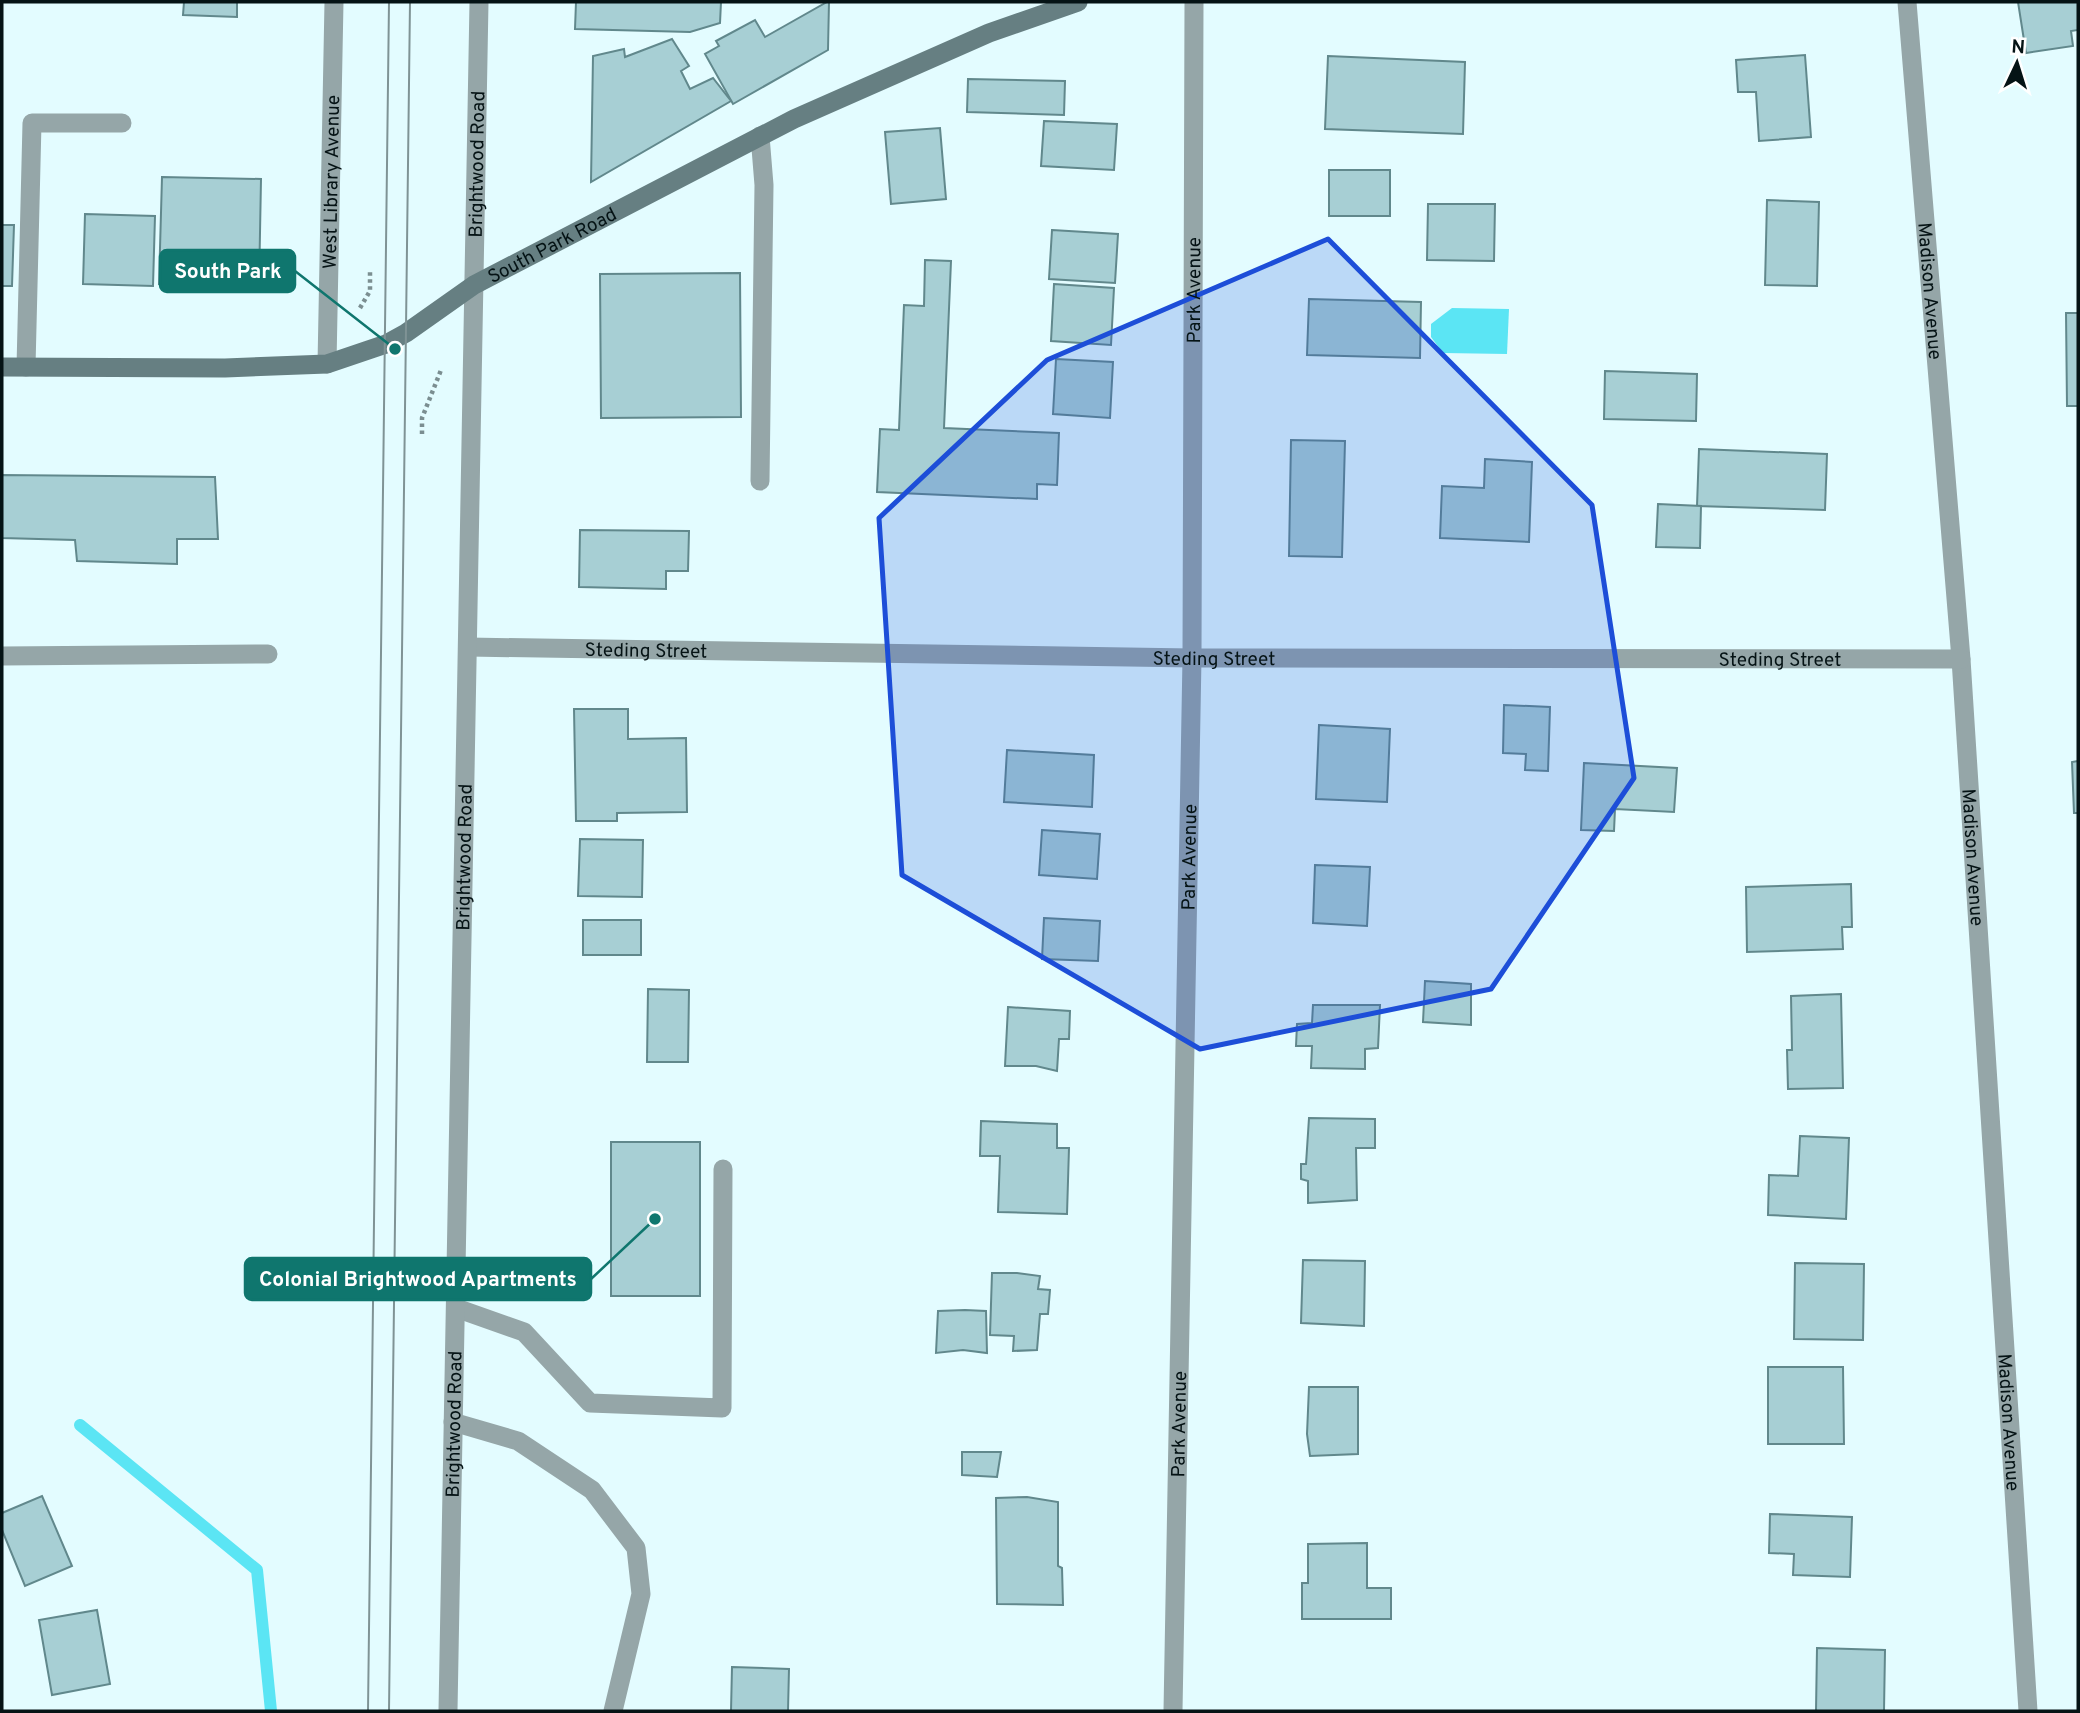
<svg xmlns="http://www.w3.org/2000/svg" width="2080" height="1713" font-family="Overpass,sans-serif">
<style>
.water{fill:#5be5f4}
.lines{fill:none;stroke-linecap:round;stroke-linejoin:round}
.stream{stroke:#5be5f4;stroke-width:12}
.building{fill:#a7cfd4;stroke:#61888c;stroke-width:2}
.path{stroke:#7b8e91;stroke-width:4.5;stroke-dasharray:3.5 3.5;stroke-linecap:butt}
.service{stroke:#95a6a8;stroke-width:19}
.minor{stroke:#95a6a8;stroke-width:19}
.tertiary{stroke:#95a6a8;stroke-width:19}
.secondary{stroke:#667f82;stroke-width:19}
.tram{stroke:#7f9395;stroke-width:2}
.marked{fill:#1d4ed8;fill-opacity:0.2;stroke:#1d4ed8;stroke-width:5;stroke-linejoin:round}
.labels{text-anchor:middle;stroke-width:5;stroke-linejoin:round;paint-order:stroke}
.street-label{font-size:19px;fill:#051315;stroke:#fff}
.leader{fill:none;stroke:#0f766e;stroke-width:2.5}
.callout-dot{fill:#0f766e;stroke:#fff;stroke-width:2.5}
.callout{fill:#0f766e;stroke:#0f766e;stroke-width:2.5}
.callout-label{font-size:21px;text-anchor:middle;font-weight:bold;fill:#fff}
</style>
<rect width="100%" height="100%" fill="#e3fcff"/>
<path class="water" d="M1452 308 1509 309 1507 354 1443 353 1431 337V324Z"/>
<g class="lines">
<path class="stream" d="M80 1425 257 1570 271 1711"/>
</g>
<g class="building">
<path d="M184 2H237V17L183 15Z"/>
<path d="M576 2H738H721L720 23 690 32 575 29Z"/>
<path d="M827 2H829L828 50 733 104 705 54 719 46 716 41 755 20 765 37Z"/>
<path d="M2018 2H2078V30L2071 31 2073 46 2026 53Z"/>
<path d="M672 39 689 66 681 71 690 89 713 78 731 101 591 182 593 56 624 49 625 57Z"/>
<path d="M1805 55 1811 137 1759 141 1756 92H1738L1736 60Z"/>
<path d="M1328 56 1465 62 1463 134 1325 129Z"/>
<path d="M968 79 1065 81 1064 115 967 112Z"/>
<path d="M1044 121 1117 124 1114 170 1041 166Z"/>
<path d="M940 128 946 199 891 204 885 132Z"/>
<rect x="1329" y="170" width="61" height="46"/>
<path d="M162 177 261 179 259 287 159 284Z"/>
<path d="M1767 200 1819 202 1817 286 1765 285Z"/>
<path d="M1428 204H1495L1494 261 1427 260Z"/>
<path d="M85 214 155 216 153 286 83 284Z"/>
<path d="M2 225H14L12 286H2Z"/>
<path d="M1052 230 1118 234 1115 283 1049 279Z"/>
<path d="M925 260 951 261 944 428 1059 433 1057 485 1037 484V499L877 492 880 429 899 430 904 305 924 306Z"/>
<path d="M740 273 741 417 601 418 600 274Z"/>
<path d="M1054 284 1114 288 1111 345 1051 341Z"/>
<path d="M1309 299 1421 302 1420 358 1307 355Z"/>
<path d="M2066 313H2078V406H2067Z"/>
<path d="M1056 359 1113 362 1110 418 1053 414Z"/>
<path d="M1605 371 1697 374 1696 421 1604 419Z"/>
<path d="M1291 440 1345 441 1342 557 1289 556Z"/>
<path d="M1699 449 1827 454 1825 510 1697 506Z"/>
<path d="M1485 459 1532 462 1529 542 1440 538 1442 486 1484 488Z"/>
<path d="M2 475 215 477 218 539H177V564L77 561 75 540 2 538Z"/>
<path d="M1658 504 1701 506 1700 548 1656 547Z"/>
<path d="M580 530 689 531 688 571H666V589L579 587Z"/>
<path d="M1504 705 1550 707 1548 771 1525 770 1526 754 1503 753Z"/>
<path d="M574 709H628V739L686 738 687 812 617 813V821H576Z"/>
<path d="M1319 725 1390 729 1387 802 1316 799Z"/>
<path d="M1007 750 1094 755 1092 807 1004 802Z"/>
<path d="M2078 761V813H2074L2072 762Z"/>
<path d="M1584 763 1677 768 1674 812 1615 809 1614 831 1581 830Z"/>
<path d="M1042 830 1100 834 1097 879 1039 875Z"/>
<path d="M580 839 643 840 642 897 578 896Z"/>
<path d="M1315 865 1370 867 1367 926 1313 923Z"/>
<path d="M1851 884 1852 927H1842L1843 949 1747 952 1746 887Z"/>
<path d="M1044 918 1100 921 1098 961 1042 959Z"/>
<rect x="583" y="920" width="58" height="35"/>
<path d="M1425 981 1471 984V1025L1423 1022Z"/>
<path d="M648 989 689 990 688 1062H647Z"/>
<path d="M1841 994 1843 1088 1788 1089 1787 1050H1792L1791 996Z"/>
<path d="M1313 1005H1380L1378 1048 1365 1049V1069L1311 1068 1312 1046H1296L1297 1024 1312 1023Z"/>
<path d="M1008 1007 1070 1011 1069 1039H1059L1057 1071 1036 1066H1005Z"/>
<path d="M1309 1118 1375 1119V1148H1356L1357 1200 1308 1203V1181L1301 1179V1164H1306Z"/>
<path d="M981 1121 1057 1124V1148H1069L1067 1214 998 1212 1000 1156H980Z"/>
<path d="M1800 1136 1849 1138 1846 1219 1768 1215 1769 1175 1798 1176Z"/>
<rect x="611" y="1142" width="89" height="154"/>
<path d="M1303 1260 1365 1261 1364 1326 1301 1323Z"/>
<path d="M1795 1263 1864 1264 1863 1340 1794 1339Z"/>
<path d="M992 1273H1017L1040 1276 1038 1289 1050 1290 1048 1314H1040L1037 1350 1013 1351 1014 1336 990 1335Z"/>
<path d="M965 1310 986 1311 987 1353 963 1350 936 1353 938 1311Z"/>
<path d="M1768 1367H1843L1844 1444H1768Z"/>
<path d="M1309 1387H1358V1454L1310 1456 1307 1434Z"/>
<path d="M962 1452H1001L997 1477 962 1475Z"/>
<path d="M42 1496 72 1566 25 1586 2 1530V1513Z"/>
<path d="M1027 1497 1058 1502V1566L1062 1568 1063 1605 997 1604 996 1498Z"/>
<path d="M1770 1514 1852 1517 1850 1577 1793 1575 1794 1554 1769 1553Z"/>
<path d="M1367 1543V1588H1391V1619H1302V1583H1308V1544Z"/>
<path d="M97 1610 110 1684 52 1695 39 1620Z"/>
<path d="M1817 1648 1885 1650 1884 1711H1816Z"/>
<path d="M732 1667 789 1669 788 1711H731Z"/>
</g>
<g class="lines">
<g class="path">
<path d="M360 308 370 291V272"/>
<path d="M422 434V418L441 370"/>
</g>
<g class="service">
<path d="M26 367 32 123H122"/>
<path d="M760 481 764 185 760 136"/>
<path d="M2 656 268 654"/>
<path d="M456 1308 524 1332 590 1403 722 1408 723 1169"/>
<path d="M453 1422 518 1441 592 1490 636 1548 641 1594 613 1711"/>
</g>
<g class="minor">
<path id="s1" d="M1907 2 1961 659 2028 1711"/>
<path id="s2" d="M468 647 1192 658 1961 659"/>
<path id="s3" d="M1173 1711 1192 658 1194 2"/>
</g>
<g class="tertiary">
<path id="s4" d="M327 364 334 2"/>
<path id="s5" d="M448 1711 479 2"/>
</g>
<path class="secondary" id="s6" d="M2 367 225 368 327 364 386 344 406 333 474 285 794 119 989 33 1078 2"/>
<g class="tram">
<path d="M368 1711 389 2"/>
<path d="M389 1711 410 2"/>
</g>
</g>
<path class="marked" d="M1328 239 1592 505 1634 778 1491 989 1200 1049 902 875 879 518 1047 360Z"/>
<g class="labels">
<g class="street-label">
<text dy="7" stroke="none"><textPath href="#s5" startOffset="1547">Brightwood Road</textPath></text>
<text dy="7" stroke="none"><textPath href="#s4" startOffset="182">West Library Avenue</textPath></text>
<text dy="7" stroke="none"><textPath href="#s6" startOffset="581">South Park Road</textPath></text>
<text dy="7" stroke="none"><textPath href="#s3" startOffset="1421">Park Avenue</textPath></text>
<text dy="7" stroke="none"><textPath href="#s1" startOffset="290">Madison Avenue</textPath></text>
<text dy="7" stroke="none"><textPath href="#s2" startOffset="178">Steding Street</textPath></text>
<text dy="7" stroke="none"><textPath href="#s2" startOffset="746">Steding Street</textPath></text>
<text dy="7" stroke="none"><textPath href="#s2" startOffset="1312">Steding Street</textPath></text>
<text dy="7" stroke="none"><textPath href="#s1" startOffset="858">Madison Avenue</textPath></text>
<text dy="7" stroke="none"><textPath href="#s5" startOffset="854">Brightwood Road</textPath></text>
<text dy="7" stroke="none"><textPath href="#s3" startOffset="854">Park Avenue</textPath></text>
<text dy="7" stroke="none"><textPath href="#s1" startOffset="1424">Madison Avenue</textPath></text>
<text dy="7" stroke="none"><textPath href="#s5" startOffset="287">Brightwood Road</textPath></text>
<text dy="7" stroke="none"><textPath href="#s3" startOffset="287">Park Avenue</textPath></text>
</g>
</g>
<path class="leader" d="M395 349L295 271M655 1219L591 1279"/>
<g class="callout-dot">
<circle cx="395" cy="349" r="7"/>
<circle cx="655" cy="1219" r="7"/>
</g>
<g class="callout">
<rect x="160" y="250" width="135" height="42" rx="7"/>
<rect x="245" y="1258" width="346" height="42" rx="7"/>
</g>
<g class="callout-label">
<text x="228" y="278">South Park</text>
<text x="418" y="1286">Colonial Brightwood Apartments</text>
</g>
<rect width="2080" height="1713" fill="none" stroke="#051315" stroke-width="7"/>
<g transform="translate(2017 63) rotate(4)" stroke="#ffffff" stroke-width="5" paint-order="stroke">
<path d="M0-5L12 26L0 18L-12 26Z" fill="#051315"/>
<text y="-10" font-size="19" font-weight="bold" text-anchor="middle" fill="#051315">N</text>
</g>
</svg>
